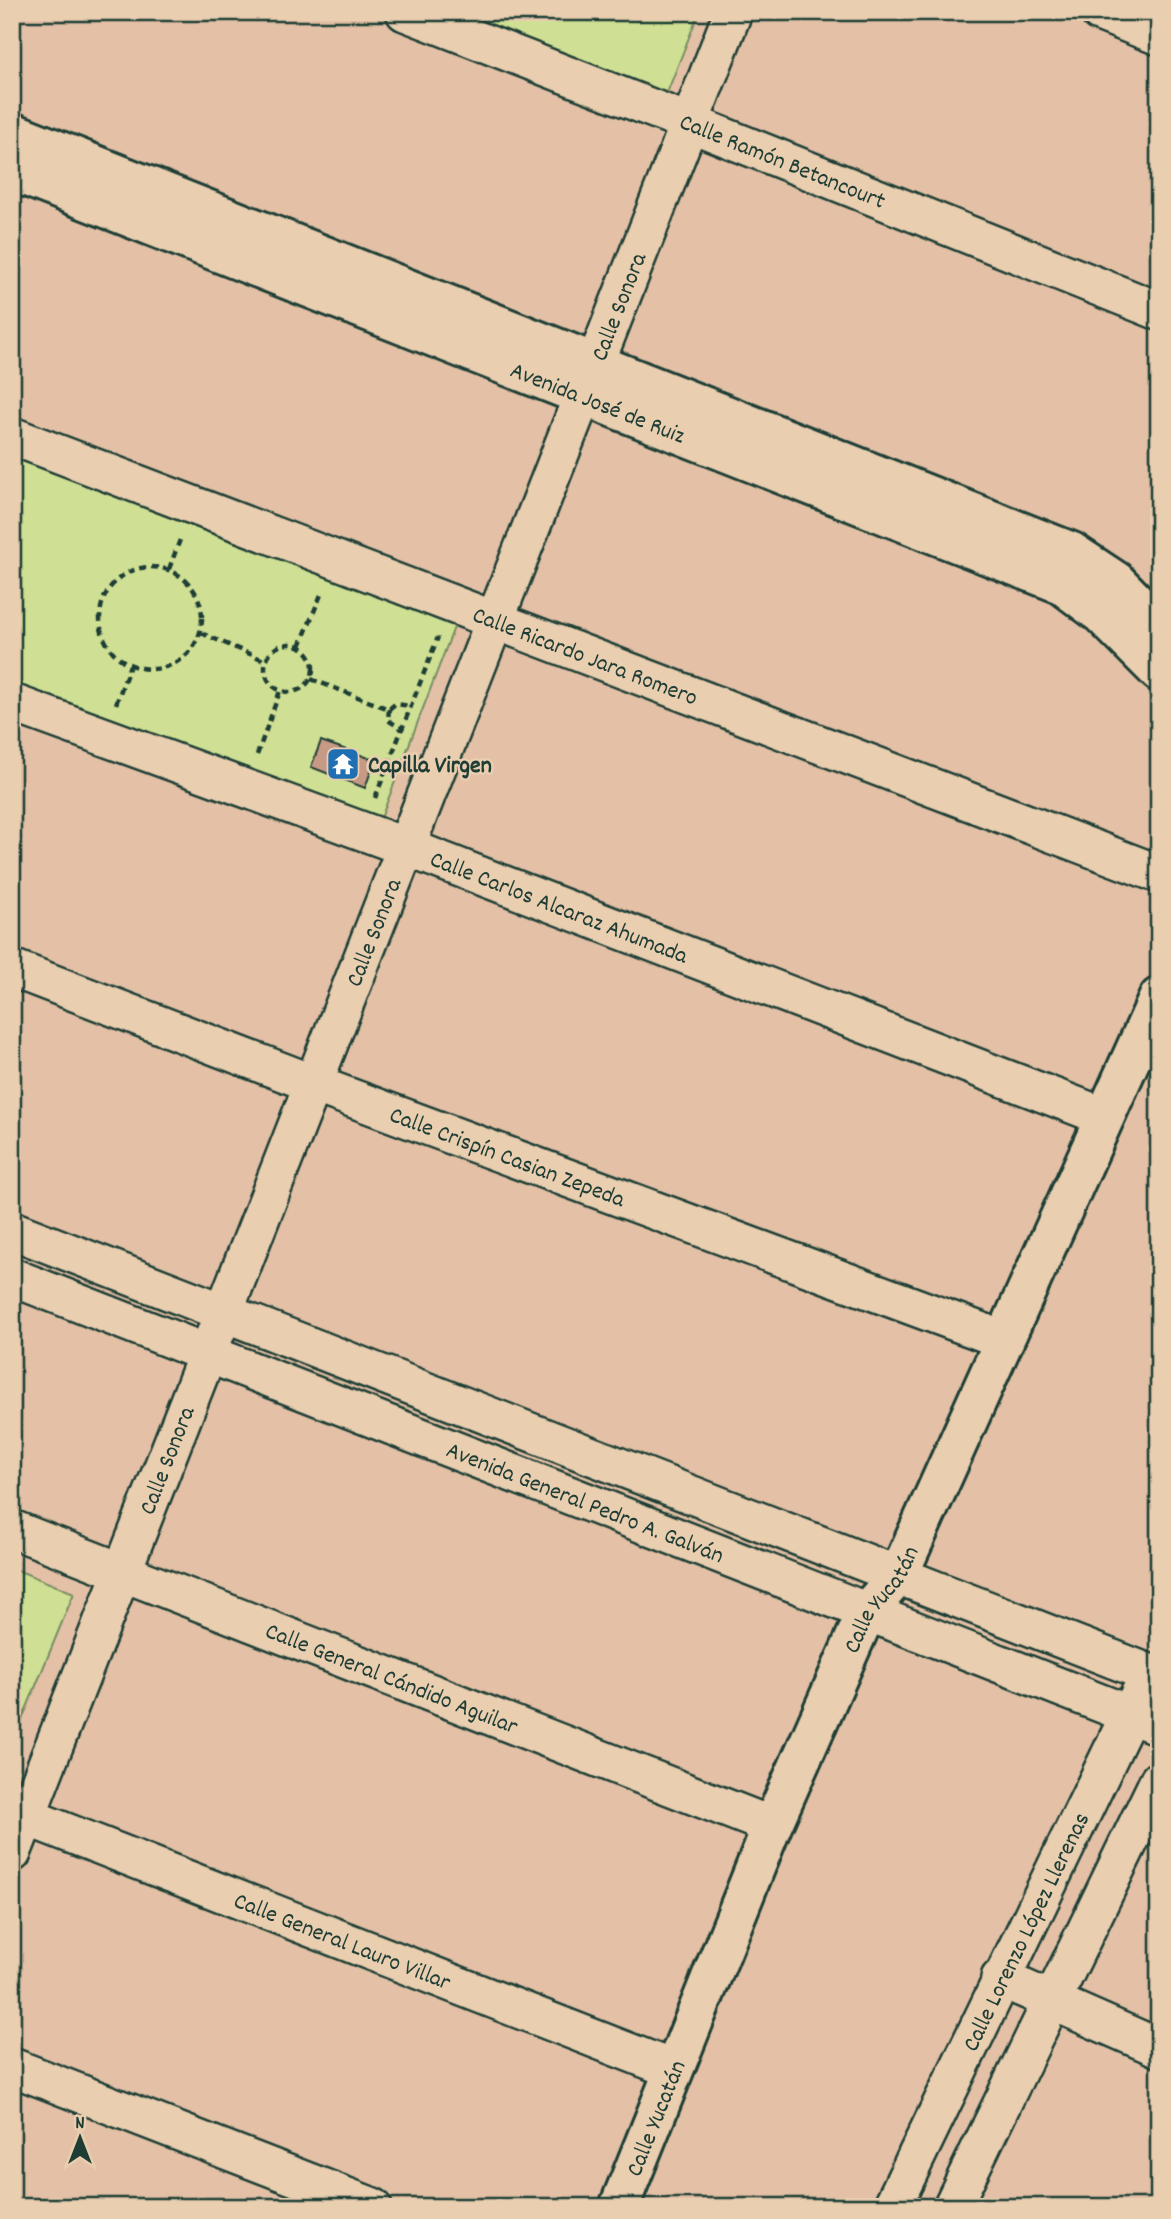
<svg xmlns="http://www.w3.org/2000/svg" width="1171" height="2219" font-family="Dekko,sans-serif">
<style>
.green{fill:#cfdf93;stroke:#778e64;stroke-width:2}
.building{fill:#c79a86;stroke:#1f3d34;stroke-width:2}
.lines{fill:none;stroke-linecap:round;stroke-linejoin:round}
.minor-casing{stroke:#1f3d34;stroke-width:42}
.tertiary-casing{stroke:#1f3d34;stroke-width:44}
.path{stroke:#1f3d34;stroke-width:4.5;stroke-dasharray:7 5;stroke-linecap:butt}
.minor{stroke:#e9ceb0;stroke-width:37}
.tertiary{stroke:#e9ceb0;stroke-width:38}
.labels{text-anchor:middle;stroke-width:5;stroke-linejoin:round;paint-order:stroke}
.street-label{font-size:24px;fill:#1f3d34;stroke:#e9ceb0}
.poi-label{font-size:24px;font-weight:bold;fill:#1f3d34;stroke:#e9ceb0;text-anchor:start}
</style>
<rect width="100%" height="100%" fill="#e4c1a6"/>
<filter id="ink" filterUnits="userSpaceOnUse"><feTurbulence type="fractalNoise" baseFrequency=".0143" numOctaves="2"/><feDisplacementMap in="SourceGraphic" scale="14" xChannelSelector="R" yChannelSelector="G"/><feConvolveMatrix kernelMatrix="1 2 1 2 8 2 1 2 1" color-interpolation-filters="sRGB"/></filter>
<g filter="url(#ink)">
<g class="green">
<path d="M446 12H699L665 98Z"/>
<path d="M12 457 456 622 378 826 12 690Z"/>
<path d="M12 1568 74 1593 12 1744Z"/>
</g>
<path class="building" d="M321 741 375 760 365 788 311 767Z"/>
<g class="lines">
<defs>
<g id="minor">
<path id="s1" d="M405 12 690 123 1159 311"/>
<path d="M1099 12 1159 36"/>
<path id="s2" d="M12 436 1159 874"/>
<path id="s3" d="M12 703 406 847 1105 1117"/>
<path id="s4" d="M12 968 314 1084 1004 1340"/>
<path d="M12 1230 1159 1677"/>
<path id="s5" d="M12 1277 1159 1726"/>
<path id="s6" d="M12 1529 772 1826"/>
<path id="s7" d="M12 1811 672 2069"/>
<path id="s8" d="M12 1853 733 12"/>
<path d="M1000 1978 1159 2048"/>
<path d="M12 2067 373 2207"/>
<path id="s9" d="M892 2207 1140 1693"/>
<path d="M952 2207 1159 1780"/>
</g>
<g id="tertiary">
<path d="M12 132 1072 552 1116 581 1159 625"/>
<path id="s10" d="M12 171 1061 584 1101 614 1159 672"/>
<path id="s11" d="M619 2207 772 1826 867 1611 898 1576 1159 997"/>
</g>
</defs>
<use href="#minor" class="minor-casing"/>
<use href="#tertiary" class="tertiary-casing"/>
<g class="path">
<circle cx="151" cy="618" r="51"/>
<path d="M169 569 181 537"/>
<path d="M201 633 266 661"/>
<circle cx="289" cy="668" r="24"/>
<path d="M300 646 322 592"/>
<path d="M311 679 389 709 395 704 411 706"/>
<path d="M116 704 130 665"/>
<path d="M389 709 388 720 402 729"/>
<path d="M257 755 280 691"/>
<path d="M375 798 438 637"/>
</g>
<use href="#minor" class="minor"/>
<use href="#tertiary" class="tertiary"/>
</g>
</g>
<defs>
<symbol id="temple-square" viewBox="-11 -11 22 22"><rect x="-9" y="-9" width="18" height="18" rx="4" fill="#1f6fb2" stroke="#e9ceb0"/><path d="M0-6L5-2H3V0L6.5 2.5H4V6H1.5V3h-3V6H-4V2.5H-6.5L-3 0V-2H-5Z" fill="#fff"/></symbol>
</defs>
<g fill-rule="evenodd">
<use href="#temple-square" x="324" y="745" width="38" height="38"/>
</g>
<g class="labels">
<g class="street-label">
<text dy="8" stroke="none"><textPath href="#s1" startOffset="406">Calle Ramón Betancourt</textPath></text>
<text dy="8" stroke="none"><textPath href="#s8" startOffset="1661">Calle Sonora</textPath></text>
<text dy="8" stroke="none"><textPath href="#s10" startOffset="630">Avenida José de Ruiz</textPath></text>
<text dy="8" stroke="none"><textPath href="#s2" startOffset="614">Calle Ricardo Jara Romero</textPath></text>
<text dy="8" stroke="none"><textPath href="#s3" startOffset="584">Calle Carlos Alcaraz Ahumada</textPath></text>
<text dy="8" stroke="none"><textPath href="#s8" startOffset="989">Calle Sonora</textPath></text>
<text dy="8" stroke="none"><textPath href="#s4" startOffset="530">Calle Crispín Casian Zepeda</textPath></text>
<text dy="8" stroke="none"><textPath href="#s8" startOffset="422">Calle Sonora</textPath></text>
<text dy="8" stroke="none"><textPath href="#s5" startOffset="616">Avenida General Pedro A. Galván</textPath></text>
<text dy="8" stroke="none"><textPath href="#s11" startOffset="663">Calle Yucatán</textPath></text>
<text dy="8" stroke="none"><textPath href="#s6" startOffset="408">Calle General Cándido Aguilar</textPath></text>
<text dy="8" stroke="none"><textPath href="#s9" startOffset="306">Calle Lorenzo López Llerenas</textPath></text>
<text dy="8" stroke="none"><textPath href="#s7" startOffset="355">Calle General Lauro Villar</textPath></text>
<text dy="8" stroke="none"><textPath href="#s11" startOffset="96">Calle Yucatán</textPath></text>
</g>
<g class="poi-label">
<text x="368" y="772">Capilla Virgen</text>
</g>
</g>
<rect width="1171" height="2219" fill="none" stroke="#e9ceb0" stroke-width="42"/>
<rect x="21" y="21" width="1129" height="2177" fill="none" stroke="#1f3d34" stroke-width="2.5" filter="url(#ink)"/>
<g transform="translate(80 2138)" stroke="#e9ceb0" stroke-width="5" paint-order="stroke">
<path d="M0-5L12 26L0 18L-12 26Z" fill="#1f3d34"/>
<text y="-10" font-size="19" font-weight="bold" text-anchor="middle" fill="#1f3d34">N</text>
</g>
</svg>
